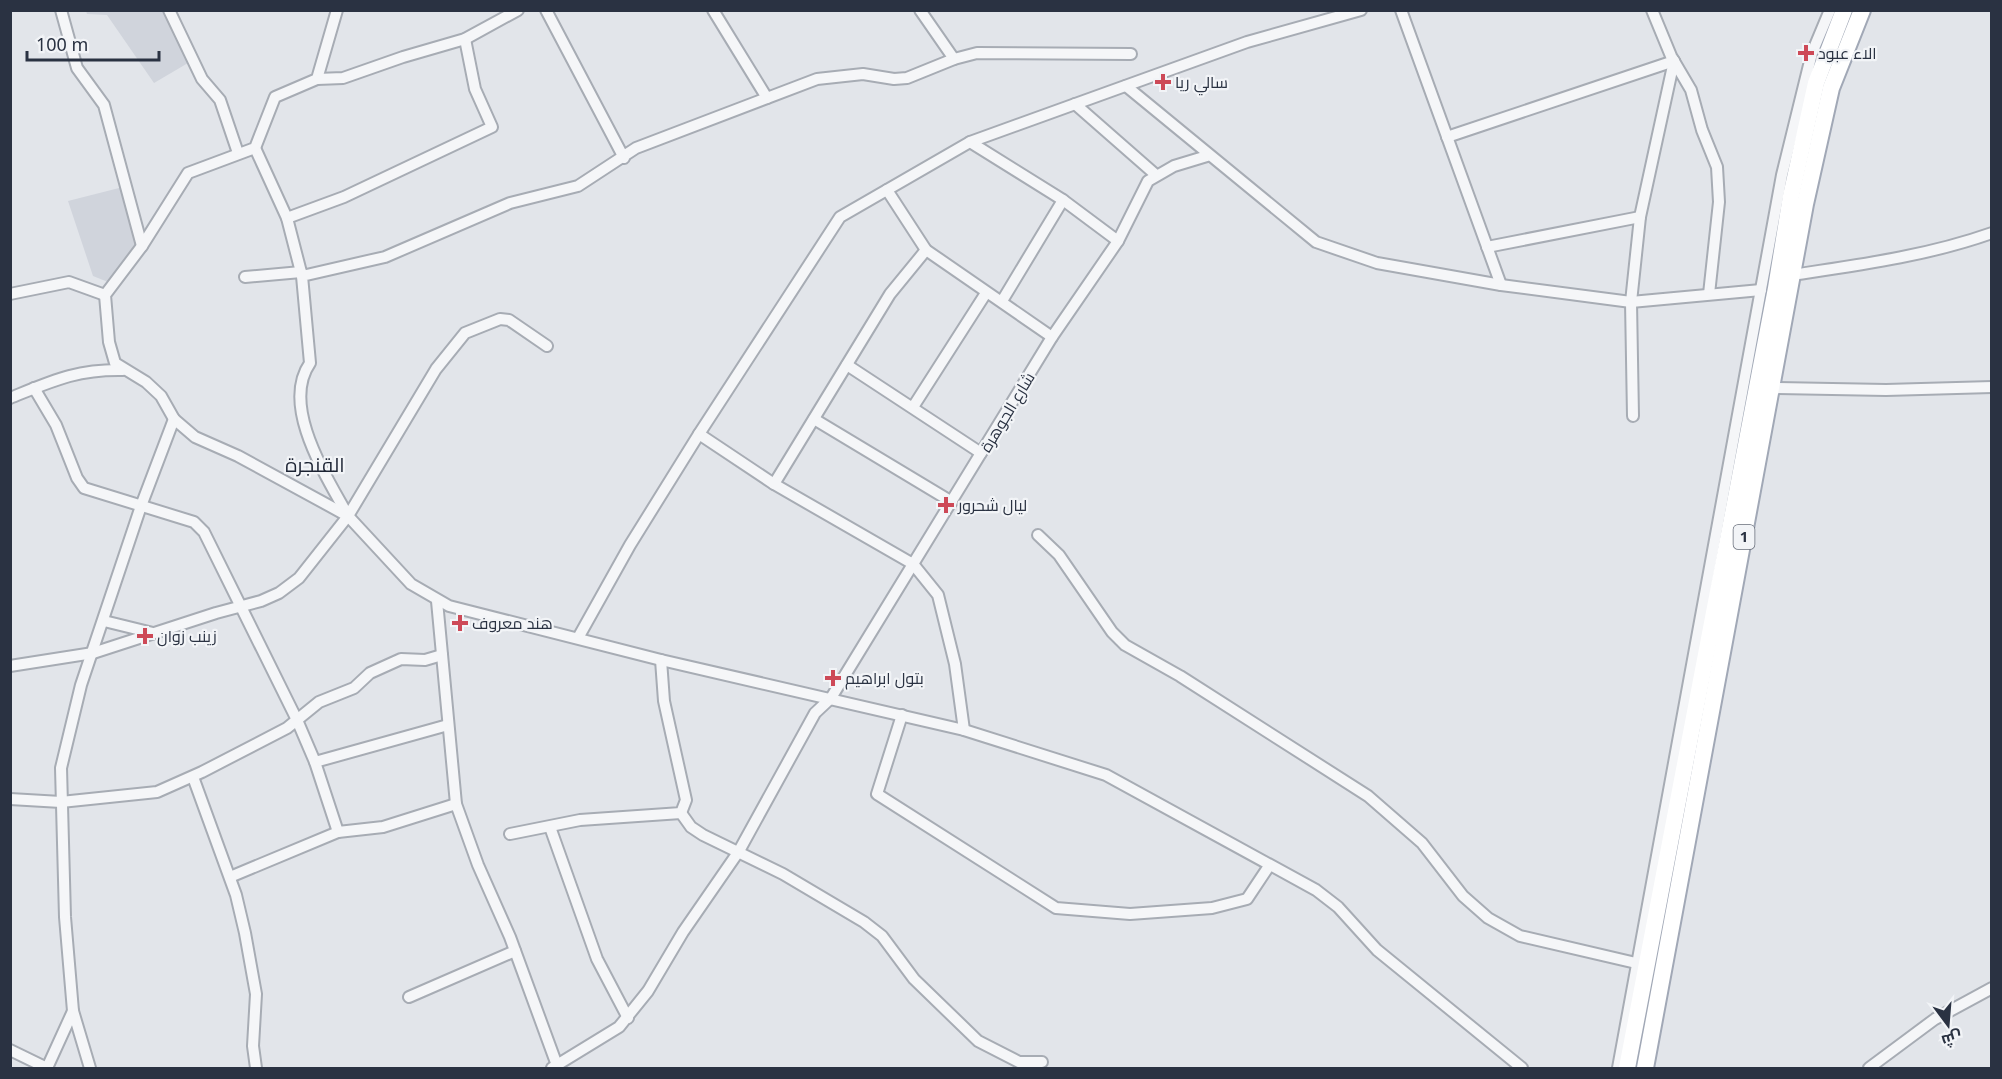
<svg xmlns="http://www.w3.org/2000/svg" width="2002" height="1079" font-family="'Noto Sans',Cairo,sans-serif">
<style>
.built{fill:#d0d4dc}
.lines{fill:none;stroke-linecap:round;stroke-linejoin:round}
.street-casing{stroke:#a7acb4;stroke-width:14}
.primary-casing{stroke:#a1a8b6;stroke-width:20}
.street{stroke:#f5f6f8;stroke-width:10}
.primary{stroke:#fff;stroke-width:16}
.poi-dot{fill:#cd4957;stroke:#f2f4f7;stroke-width:2}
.labels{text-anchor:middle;stroke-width:4.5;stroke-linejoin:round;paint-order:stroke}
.shield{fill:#f2f4f7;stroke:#666c78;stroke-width:1.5}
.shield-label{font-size:15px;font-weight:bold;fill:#2a3242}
.poi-label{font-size:16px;fill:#2a3242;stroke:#f2f4f7;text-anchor:start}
.street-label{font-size:16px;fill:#2a3242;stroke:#f2f4f7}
.quarter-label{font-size:20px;fill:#1c2333;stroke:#f2f4f7}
</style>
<rect width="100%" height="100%" fill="#e2e5ea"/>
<g class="built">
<path d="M86 11H165L188 63 154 83 107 15 87 14Z"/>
<path d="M123 187 139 240 113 284 93 276 68 201Z"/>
</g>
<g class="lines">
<defs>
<g id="street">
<path d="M61 10 77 68 104 105 142 246"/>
<path d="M169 10 202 79 220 100 238 153"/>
<path d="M546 10 624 158"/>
<path d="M713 10 767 98"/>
<path d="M920 10 954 59"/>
<path d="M1401 10 1501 285"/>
<path d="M1652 10 1671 56 1691 90 1702 130 1717 167 1719 202 1709 294"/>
<path d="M317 79 343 78 403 57 465 39 518 10"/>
<path d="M1126 86 1316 242 1377 263 1501 285 1631 302 1761 290"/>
<path d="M1075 104 1156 175"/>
<path d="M1447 137 1674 61"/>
<path d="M970 142 1063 200 1118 241"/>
<path d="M255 148 287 218 302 276"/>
<path d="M887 190 926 250 1052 337"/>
<path d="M287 218 344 197 492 127 475 89 465 39"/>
<path d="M1487 247 1640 217"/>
<path d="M1792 275C1859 265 1927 256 1992 233"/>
<path d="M245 277 301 272"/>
<path d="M10 294 69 282 105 295"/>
<path d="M1002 301 1063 200"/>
<path d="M847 365 981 453"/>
<path d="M34 388 56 425 77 478 84 488 194 522 204 532 297 720 315 762 338 832"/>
<path d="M1772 388 1886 390 1992 387"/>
<path d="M10 398C52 381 77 369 123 370"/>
<path d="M913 407 986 293"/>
<path d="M1633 416 1631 302 1640 217 1674 61"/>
<path d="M174 419 161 396 146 382 115 363 109 342 105 295 142 246 188 173 255 148 275 97 317 79 337 10"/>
<path d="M814 419 952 502"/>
<path d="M699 434 774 484 913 564 938 595 955 664 964 730"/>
<path d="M774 484 890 294 926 250"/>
<path d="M348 516C327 477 280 406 310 363L302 276 385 257 510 203 578 186 636 148 817 79 863 74 894 79 907 78 954 59 977 53 1131 54"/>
<path d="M1038 535 1059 555 1112 632 1125 645 1180 676 1368 796 1422 843 1463 896 1488 918 1520 936 1636 963"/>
<path d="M437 601 456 804 478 865 510 937 558 1068"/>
<path d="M104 621 153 633"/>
<path d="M578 638 630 545 699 434 840 217 970 142 1247 42 1361 10"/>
<path d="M10 666 93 653 216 613 261 601 279 593 299 578 348 516 436 369 465 333 500 319 509 320 547 346"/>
<path d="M902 715 877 794 1056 908 1130 914 1212 908 1247 899 1269 866"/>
<path d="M315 762 448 725"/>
<path d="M193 777 236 895 245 933 256 994 253 1046 256 1068"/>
<path d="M10 799 61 802 157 792 202 772 287 728 319 702 354 688 370 673 401 659 425 660 442 655"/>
<path d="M681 813 691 827 703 835 783 874 864 922 882 936 914 979 978 1041 1019 1062H1042"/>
<path d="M550 827 597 959 628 1018"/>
<path d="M510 834 580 820 681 813 686 800 664 701 661 660"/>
<path d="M230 877 338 832 383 827 456 804"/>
<path d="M409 997 515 951"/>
<path d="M10 1050 47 1068"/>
<path d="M47 1068 73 1011"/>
<path d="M90 1068 73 1011 65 917 61 768 81 685 141 506 174 419 195 437 238 456 348 516 411 584 449 606 661 660 964 730 1106 775 1316 890 1338 907 1377 950 1522 1068"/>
<path d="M552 1068 619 1027 648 991 683 932 739 851 815 713 831 698 1052 337 1118 241 1148 181 1174 166 1207 156"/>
<path d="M1618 1068 1782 175 1812 53 1830 10"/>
<path d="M1869 1068 1935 1019 1992 988"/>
</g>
<g id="primary">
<path d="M1627 1068 1776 288 1791 196 1816 83 1844 10"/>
<path d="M1645 1068 1805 204 1831 88 1862 10"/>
</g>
</defs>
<use href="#street" class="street-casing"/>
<use href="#primary" class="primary-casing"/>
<use href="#street" class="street"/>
<use href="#primary" class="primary"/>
</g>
<g class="poi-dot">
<path d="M1803 44h6v6h6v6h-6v6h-6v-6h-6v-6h6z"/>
<path d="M1160 73h6v6h6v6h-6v6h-6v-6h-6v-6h6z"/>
<path d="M943 496h6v6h6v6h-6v6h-6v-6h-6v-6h6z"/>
<path d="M457 614h6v6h6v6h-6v6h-6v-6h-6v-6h6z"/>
<path d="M142 627h6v6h6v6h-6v6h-6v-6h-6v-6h6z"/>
<path d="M830 669h6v6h6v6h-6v6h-6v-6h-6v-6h6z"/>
</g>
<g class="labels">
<rect class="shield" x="1733.5" y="525" width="21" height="24" rx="4.5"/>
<g class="shield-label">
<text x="1744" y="542">1</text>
</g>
<g class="poi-label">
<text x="1818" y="59">الاء عبود</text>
<text x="1175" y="88">سالي ريا</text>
<text x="958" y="511">ليال شحرور</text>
<text x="472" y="629">هند معروف</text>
<text x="157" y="642">زينب زوان</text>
<text x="845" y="684">بتول ابراهيم</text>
</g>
<g class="street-label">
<text transform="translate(1007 412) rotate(-59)" y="6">شارع الجوهرة</text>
</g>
<g class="quarter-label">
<text x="315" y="472">القنجرة</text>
</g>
</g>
<rect width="2002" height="1079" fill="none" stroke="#2a3242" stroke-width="24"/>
<g transform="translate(1948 1025) rotate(164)" stroke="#f2f4f7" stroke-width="4.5" paint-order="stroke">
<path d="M0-4.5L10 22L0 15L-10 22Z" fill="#2a3242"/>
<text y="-9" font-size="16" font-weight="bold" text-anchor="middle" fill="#2a3242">ش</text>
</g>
<path d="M27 51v9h132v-9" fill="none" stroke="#2a3242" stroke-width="3"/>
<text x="36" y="51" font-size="18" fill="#2a3242" stroke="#f2f4f7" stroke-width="4.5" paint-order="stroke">100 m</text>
</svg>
